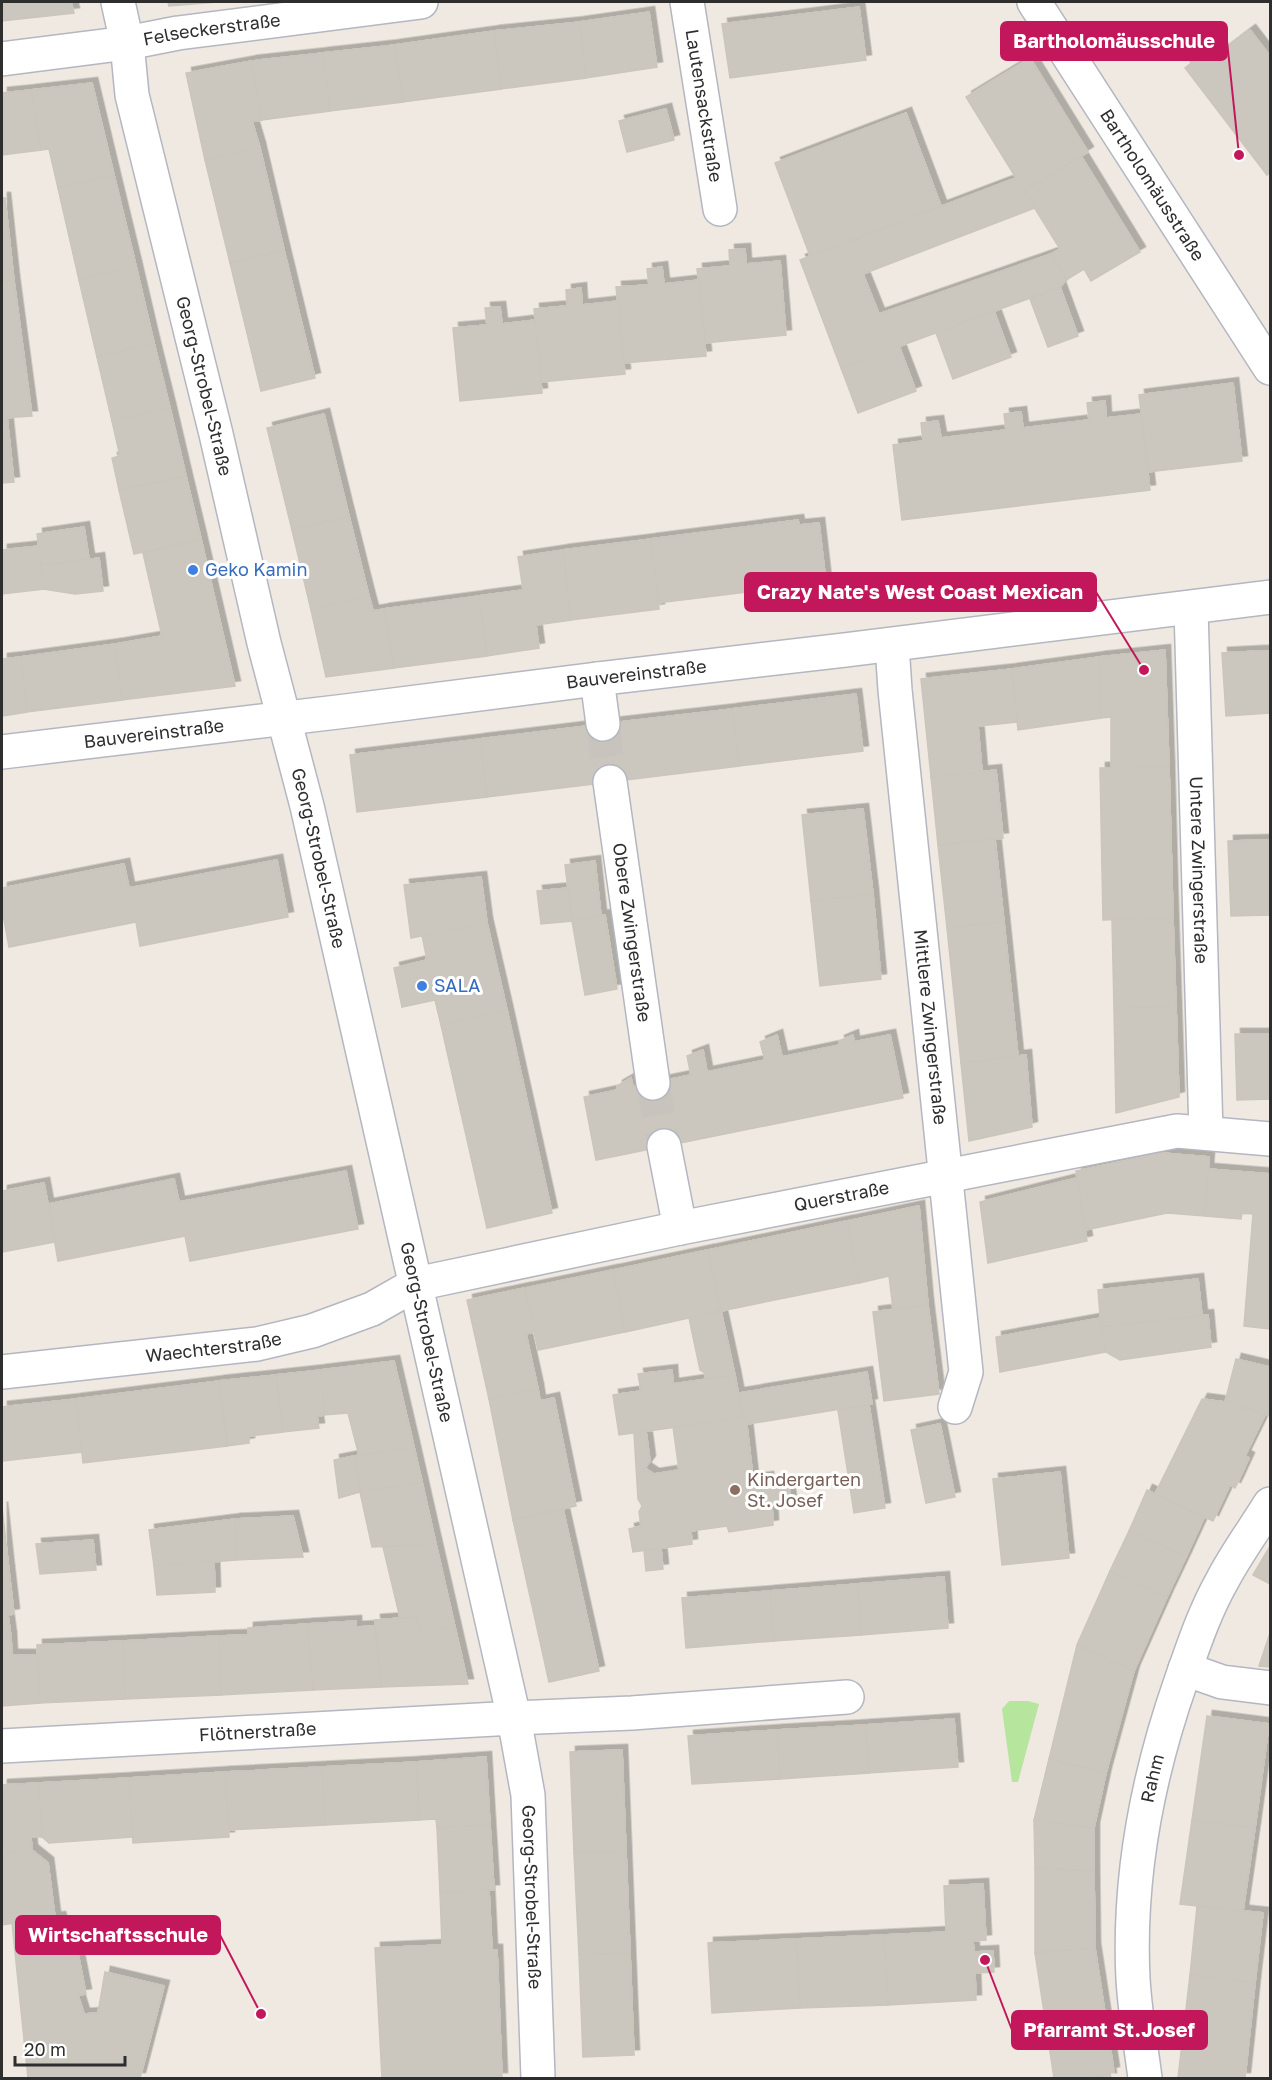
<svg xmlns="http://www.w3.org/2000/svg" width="1272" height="2080" font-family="'Golos Text',sans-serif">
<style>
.green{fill:#b6e59e}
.building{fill:#cbc7bf;stroke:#cbc5ba;stroke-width:1.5;filter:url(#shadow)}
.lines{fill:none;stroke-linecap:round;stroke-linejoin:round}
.minor-tunnel{stroke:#c8c4bd;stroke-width:33;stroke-dasharray:33 16;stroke-linecap:butt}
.minor-casing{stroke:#b4b7c1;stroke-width:36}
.tertiary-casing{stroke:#b4b7c1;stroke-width:36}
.minor{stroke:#fff;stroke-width:33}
.tertiary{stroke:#fff;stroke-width:33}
.shop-dot{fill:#3f7fe0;stroke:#fff;stroke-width:2}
.education-dot{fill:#8d6e63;stroke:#fff;stroke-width:2}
.labels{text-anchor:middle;stroke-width:6;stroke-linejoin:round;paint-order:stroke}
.street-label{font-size:18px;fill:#2e2e2e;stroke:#fff}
.shop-label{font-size:18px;fill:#366cbe;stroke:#fff;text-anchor:start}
.education-label{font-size:18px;fill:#785e54;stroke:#fff;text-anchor:start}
.leader{fill:none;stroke:#c2185b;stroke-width:2}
.callout-dot{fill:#c2185b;stroke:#fff;stroke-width:2}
.callout{fill:#c2185b;stroke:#c2185b;stroke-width:2}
.callout-label{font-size:20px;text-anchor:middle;font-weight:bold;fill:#fff}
</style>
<defs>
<filter id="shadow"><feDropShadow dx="5.5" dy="-5.5" stdDeviation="0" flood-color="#0004"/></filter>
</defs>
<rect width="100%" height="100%" fill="#efe9e1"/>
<path class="green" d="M1009 1701H1028L1039 1704 1018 1782H1012L1002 1709Z"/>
<g class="building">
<path d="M2 2H71L74 13 2 21Z"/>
<path d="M168 2H218L169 6Z"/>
<path d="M859 7 866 60 730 78 722 24Z"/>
<path d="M649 12 657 67 586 78 580 22Z"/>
<path d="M580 22 586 78 501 89 494 31Z"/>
<path d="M1250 30 1270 56V172L1267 175 1185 68 1210 49 1216 56Z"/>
<path d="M494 31 501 89 403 102 395 45Z"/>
<path d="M395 45 403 102 330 111 323 53Z"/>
<path d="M323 53 330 111 262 120 251 61Z"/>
<path d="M1030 58 1088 152 1024 191 966 97Z"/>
<path d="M251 61 262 120 252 121 260 148 205 160 186 73Z"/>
<path d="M92 83 114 175 58 188 49 149 41 150 31 90Z"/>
<path d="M31 90 41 150 2 155V93Z"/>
<path d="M666 109 674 140 627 152 619 121Z"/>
<path d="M906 113 941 206 810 256 775 163Z"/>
<path d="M260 148 284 250 230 263 205 160Z"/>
<path d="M1081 156 1140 252 1091 281 1084 269 1066 280 1051 254 1060 249 1024 191Z"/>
<path d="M114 175 136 266 79 280 58 188Z"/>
<path d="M1016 178 1035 208 863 274 879 314 1051 254 1066 280 1060 287 841 368 800 260Z"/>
<path d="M2 198H5L14 281 2 282Z"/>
<path d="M745 249 746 264 780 261 786 335 705 343 697 269 730 266 729 250Z"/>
<path d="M284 250 315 378 261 391 230 263Z"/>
<path d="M136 266 154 343 97 357 79 280Z"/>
<path d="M662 267 664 284 699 280 706 356 624 363 616 287 649 285 647 269Z"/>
<path d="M14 281 32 416 2 418V282Z"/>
<path d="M1060 287 1078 336 1048 347 1030 299Z"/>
<path d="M581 288 582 305 618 301 625 374 541 382 534 309 567 306 566 290Z"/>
<path d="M500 307 502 324 535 320 542 393 460 401 453 328 487 325 485 308Z"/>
<path d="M994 311 1011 357 953 379 936 333Z"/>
<path d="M154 343 170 408 112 421 97 357Z"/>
<path d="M899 346 916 391 858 413 841 368Z"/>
<path d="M1233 383 1242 461 1148 472 1139 395Z"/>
<path d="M1105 401 1106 418 1141 414 1150 490 902 520 893 445 923 441 921 423 938 421 941 438 1006 430 1004 414 1021 412 1023 428 1089 420 1087 403Z"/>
<path d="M170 408 186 476 119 490 112 458 120 456 112 421Z"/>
<path d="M324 414 349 516 292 530 267 428Z"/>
<path d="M7 417 14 482 2 483V418Z"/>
<path d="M186 476 201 539 134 554 119 490Z"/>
<path d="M349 516 369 596 311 610 292 530Z"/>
<path d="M798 520 799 525 819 523 828 600 749 609 747 592 658 603 651 539Z"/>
<path d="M84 527 89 559 41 566 37 534Z"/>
<path d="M201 539 235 686 122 700 115 644 162 636 143 553Z"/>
<path d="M651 539 659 609 571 620 563 550Z"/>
<path d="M39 546 44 589 2 594V550Z"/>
<path d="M563 550 571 620 536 625 539 648 487 656 479 596 523 590 518 557Z"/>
<path d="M99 558 103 591 75 594 44 589 41 566Z"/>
<path d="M369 596 373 611 384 609 394 668 326 677 311 610Z"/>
<path d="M479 596 487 656 394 668 384 609Z"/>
<path d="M115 644 122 700 27 712 21 657Z"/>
<path d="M1165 650 1169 767 1111 768V717L1101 718 1099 657Z"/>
<path d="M1260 651H1270V713L1226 716 1222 653Z"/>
<path d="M21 657 27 712 2 716V659Z"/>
<path d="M1099 657 1101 718 1018 730 1012 669Z"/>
<path d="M1012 669 1017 722 978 726 982 772 931 777 921 679Z"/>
<path d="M856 694 863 751 739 766 732 709Z"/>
<path d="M732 709 739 766 610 782 603 724Z"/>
<path d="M603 724 610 782 487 797 480 739Z"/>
<path d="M480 739 487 797 357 812 350 755Z"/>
<path d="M1169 767 1173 918 1103 920 1100 768Z"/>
<path d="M996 770 1003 838 938 845 931 777Z"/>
<path d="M863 809 873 894 811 901 802 815Z"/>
<path d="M995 839 1004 922 947 928 938 845Z"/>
<path d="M1270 840V915L1231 916 1228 841Z"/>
<path d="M277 860 288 917 140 946 136 922 9 947 2 909V888L124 864 129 888Z"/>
<path d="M595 861 601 916 572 921 565 865Z"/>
<path d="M481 877 487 923 411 938 404 885Z"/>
<path d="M568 888 572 921 541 924 537 891Z"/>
<path d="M873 894 881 979 820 986 811 901Z"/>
<path d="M605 915 617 989 585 995 572 921Z"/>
<path d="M1173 918 1176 1006 1114 1008 1112 919Z"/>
<path d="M1004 922 1018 1057 961 1063 947 928Z"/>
<path d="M487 923 507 1010 441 1025 435 1000 402 1007 394 968 427 960 422 935Z"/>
<path d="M1176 1006 1179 1097 1116 1113 1114 1008Z"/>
<path d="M507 1010 552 1213 487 1228 441 1025Z"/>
<path d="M1235 1034H1270V1099L1237 1100Z"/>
<path d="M777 1035 782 1057 840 1045 839 1041 853 1035 854 1042 890 1035 903 1098 596 1160 584 1097 617 1090V1086L631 1078 633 1087 691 1075 687 1056 703 1050 707 1072 765 1060 760 1042Z"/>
<path d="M1026 1055 1032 1127 969 1141 961 1063Z"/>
<path d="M1162 1153 1209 1157 1205 1216 1167 1213 1085 1230 1076 1171Z"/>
<path d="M1208 1169 1270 1174V1329L1244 1326 1253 1214 1242 1213 1241 1219 1205 1216Z"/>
<path d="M346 1171 358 1229 190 1261 185 1236 58 1261 48 1204 174 1179 179 1202Z"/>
<path d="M1077 1178 1087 1241 988 1263 980 1202Z"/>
<path d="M44 1183 55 1242 2 1252V1191Z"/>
<path d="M919 1206 928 1305 893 1309 889 1276 859 1283 847 1221Z"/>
<path d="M847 1221 859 1283 721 1311 708 1250Z"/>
<path d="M708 1250 721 1311 625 1332 613 1270Z"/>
<path d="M613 1270 625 1332 538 1350 525 1288Z"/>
<path d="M1198 1279 1202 1316 1101 1327 1098 1290Z"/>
<path d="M525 1288 535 1332 526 1334 538 1389 489 1399 467 1300Z"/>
<path d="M928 1305 939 1394 884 1401 873 1312Z"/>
<path d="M721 1311 735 1375 705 1379V1373L700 1370 689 1318Z"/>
<path d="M1208 1315 1211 1347 1120 1360 1106 1352 1101 1327Z"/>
<path d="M1100 1318 1106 1352 1000 1372 996 1337Z"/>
<path d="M1236 1359 1270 1367V1416L1225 1402Z"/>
<path d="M394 1361 414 1447 359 1456 348 1413 324 1415 321 1370Z"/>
<path d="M321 1370 324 1415 317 1416 319 1428 283 1432 276 1375Z"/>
<path d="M672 1370 673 1384 735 1375 743 1418 619 1435 613 1395 641 1391 638 1374Z"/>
<path d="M867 1372 872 1404 748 1424 746 1417 743 1418 739 1393Z"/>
<path d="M276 1375 283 1432 249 1436V1443L227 1446 219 1381Z"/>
<path d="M219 1381 227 1446 83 1463 76 1399Z"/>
<path d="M538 1389 540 1401 554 1398 576 1506 513 1520 489 1399Z"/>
<path d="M76 1399 82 1452 3 1461 2 1407Z"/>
<path d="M1202 1399 1225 1402 1265 1415 1245 1456 1249 1458 1238 1482 1235 1488 1230 1485 1213 1521 1155 1494Z"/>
<path d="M869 1405 885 1508 854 1513 838 1410Z"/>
<path d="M746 1417 753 1479 768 1477 769 1488 789 1486 791 1502 772 1504 773 1525 729 1532 727 1526 691 1531 692 1544 633 1552 629 1529 641 1526 639 1512 642 1506 638 1499 634 1433 646 1431 650 1461 645 1468 654 1474 679 1470 673 1427Z"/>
<path d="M940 1424 955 1497 926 1503 911 1430Z"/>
<path d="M414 1447 422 1482 360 1492 355 1456Z"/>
<path d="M355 1456 360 1492 339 1498 334 1460Z"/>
<path d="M1060 1472 1069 1558 1002 1565 993 1479Z"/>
<path d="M422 1482 436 1544 372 1547 360 1492Z"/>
<path d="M1147 1490 1204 1518 1186 1557 1129 1531Z"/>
<path d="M2 1507 9 1571 2 1572Z"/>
<path d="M563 1509 599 1671 549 1682 513 1520Z"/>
<path d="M293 1516 303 1557 236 1560 235 1519Z"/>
<path d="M235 1519 236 1560 154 1566 149 1530Z"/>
<path d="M1129 1531 1186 1557 1167 1597 1110 1571Z"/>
<path d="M93 1540 96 1570 40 1574 36 1544Z"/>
<path d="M436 1544 455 1627 420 1630 416 1617 400 1618 383 1547Z"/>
<path d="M1270 1546V1584L1253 1575Z"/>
<path d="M661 1549 663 1569 646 1571 644 1551Z"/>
<path d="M214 1561 215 1592 157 1595 154 1566Z"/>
<path d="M9 1571 14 1614 8 1615 11 1637 2 1638V1572Z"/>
<path d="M1110 1571 1167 1597 1134 1671 1077 1645Z"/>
<path d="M944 1577 948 1628 861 1635 857 1584Z"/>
<path d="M857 1584 861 1635 774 1641 770 1591Z"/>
<path d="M770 1591 774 1641 686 1648 682 1598Z"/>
<path d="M416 1617 420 1630 455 1627 468 1684 381 1687 375 1620Z"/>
<path d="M356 1621V1627L375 1626 381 1687 313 1690 307 1624Z"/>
<path d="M307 1624 313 1690 221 1695 219 1636 248 1635V1628Z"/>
<path d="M1270 1633V1667L1259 1666Z"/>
<path d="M219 1636 221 1695 125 1699 123 1641Z"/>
<path d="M11 1637 12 1655H38L40 1703 2 1706V1638Z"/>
<path d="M123 1641 125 1699 40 1703 37 1645Z"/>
<path d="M1077 1645 1134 1671 1106 1773 1049 1759Z"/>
<path d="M1207 1716 1269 1724 1255 1828 1192 1820Z"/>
<path d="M954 1719 958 1767 869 1773 865 1725Z"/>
<path d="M865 1725 869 1773 780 1779 777 1730Z"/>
<path d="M777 1730 780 1779 692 1784 688 1736Z"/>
<path d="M622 1750 626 1851 574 1853 570 1752Z"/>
<path d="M486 1757 490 1825 437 1828 436 1819 419 1820 416 1762Z"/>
<path d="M1049 1759 1106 1773 1094 1828 1034 1820Z"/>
<path d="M416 1762 419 1820 325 1825 322 1767Z"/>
<path d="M322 1767 325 1825 228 1830 225 1772Z"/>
<path d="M225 1772 229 1837 133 1843 129 1778Z"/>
<path d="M129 1778 132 1837 49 1843 42 1837 39 1783Z"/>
<path d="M39 1783 42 1837H31L32 1850 2 1853V1785Z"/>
<path d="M1034 1820 1094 1828V1871L1035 1868Z"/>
<path d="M1192 1820 1255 1828 1243 1911 1180 1904Z"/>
<path d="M490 1825 494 1890 440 1893 437 1828Z"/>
<path d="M32 1850 48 1863 55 1917 2 1925V1853Z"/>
<path d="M626 1851 630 1953 579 1955 574 1853Z"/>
<path d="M1035 1868 1094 1871 1095 1948 1035 1953Z"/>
<path d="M983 1884 986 1940 973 1941 974 1952 993 1951 994 1972 975 1973 976 2000 888 2005 884 1935 946 1932 944 1886Z"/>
<path d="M489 1890 492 1950H497L502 2078H382L375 1948 442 1945 440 1893Z"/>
<path d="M1197 1906 1263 1913 1255 1983 1190 1975Z"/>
<path d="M60 1917 66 1939 75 1938 86 1994 78 1995 84 2014 98 2013 105 1972 164 1986 140 2078H28L12 1923Z"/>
<path d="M884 1935 888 2005 800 2008 796 1939Z"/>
<path d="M796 1939 800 2008 712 2013 708 1943Z"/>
<path d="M1095 1948 1114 2072 1090 2078H1054L1035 1953Z"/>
<path d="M630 1953 634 2055 583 2057 579 1955Z"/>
<path d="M1190 1975 1255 1983 1245 2078H1178Z"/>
<path d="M1110 2073 1111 2078H1090Z"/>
</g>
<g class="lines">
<g class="minor-tunnel">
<path d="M603 724 610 782"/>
<path d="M653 1083 664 1146"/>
</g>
<defs>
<g id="minor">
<path id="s1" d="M118 2 127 43 132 95 216 434 264 643 307 806 514 1718 528 1795 538 2078"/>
<path id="s2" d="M687 2 720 209"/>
<path id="s3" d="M2 59 127 43 178 33 421 2"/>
<path id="s4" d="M1191 608 1206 1133"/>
<path id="s5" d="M892 645 895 690 966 1372 955 1407"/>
<path d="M597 679 603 724"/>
<path id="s6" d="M610 782 653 1083"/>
<path d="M664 1146 680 1228"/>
<path id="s7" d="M2 1372 257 1344 312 1331 372 1309 416 1284 680 1228 1177 1131 1270 1139"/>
<path d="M1185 1669 1222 1682 1270 1688"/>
<path id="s8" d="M2 1746 514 1718 632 1713 847 1697"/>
<path id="s9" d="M1145 2078C1141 2046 1135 2013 1133 1979 1128 1877 1147 1778 1181 1681 1193 1647 1204 1613 1222 1581 1236 1554 1254 1530 1270 1504"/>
</g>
<g id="tertiary">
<path id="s10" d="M1034 2 1270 368"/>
<path id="s11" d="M2 752 346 711 597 679 845 650 1270 597"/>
</g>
</defs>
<use href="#minor" class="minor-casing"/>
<use href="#tertiary" class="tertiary-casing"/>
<use href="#minor" class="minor"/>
<use href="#tertiary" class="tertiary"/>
</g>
<g class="shop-dot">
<circle cx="193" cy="570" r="6"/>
<circle cx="422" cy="986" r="6"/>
</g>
<circle class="education-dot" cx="735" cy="1490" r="6"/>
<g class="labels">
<g class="street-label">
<text dy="6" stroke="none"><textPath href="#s3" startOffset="212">Felseckerstraße</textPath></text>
<text dy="6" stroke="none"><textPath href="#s2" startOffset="105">Lautensackstraße</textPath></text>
<text dy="6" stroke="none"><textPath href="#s10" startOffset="218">Bartholomäusstraße</textPath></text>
<text dy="6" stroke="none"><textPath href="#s1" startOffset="394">Georg-Strobel-Straße</textPath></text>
<text dy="6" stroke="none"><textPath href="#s11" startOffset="639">Bauvereinstraße</textPath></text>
<text dy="6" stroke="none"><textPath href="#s11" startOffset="153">Bauvereinstraße</textPath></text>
<text dy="6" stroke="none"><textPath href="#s1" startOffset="880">Georg-Strobel-Straße</textPath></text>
<text dy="6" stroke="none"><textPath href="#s4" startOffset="262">Untere Zwingerstraße</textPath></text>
<text dy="6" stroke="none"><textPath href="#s6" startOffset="152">Obere Zwingerstraße</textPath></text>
<text dy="6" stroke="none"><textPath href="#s5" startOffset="384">Mittlere Zwingerstraße</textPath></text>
<text dy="6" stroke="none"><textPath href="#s7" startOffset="862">Querstraße</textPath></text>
<text dy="6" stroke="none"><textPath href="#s1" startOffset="1366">Georg-Strobel-Straße</textPath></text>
<text dy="6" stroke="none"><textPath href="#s7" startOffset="213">Waechterstraße</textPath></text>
<text dy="6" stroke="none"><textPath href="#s8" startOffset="256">Flötnerstraße</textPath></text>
<text dy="6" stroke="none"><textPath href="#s9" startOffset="302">Rahm</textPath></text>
<text dy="6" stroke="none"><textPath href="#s1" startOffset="1942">Georg-Strobel-Straße</textPath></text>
</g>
<g class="shop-label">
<text x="205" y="576">Geko Kamin</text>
<text x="434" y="992">SALA</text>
</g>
<g class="education-label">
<text x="747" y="1486">Kindergarten<tspan x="747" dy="21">St. Josef</tspan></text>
</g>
</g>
<path class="leader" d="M1239 155L1227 41M1144 670L1096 592M261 2014L220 1935M985 1960L1012 2030"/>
<g class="callout-dot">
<circle cx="1239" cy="155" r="6"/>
<circle cx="1144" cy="670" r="6"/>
<circle cx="261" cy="2014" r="6"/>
<circle cx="985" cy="1960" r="6"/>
</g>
<g class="callout">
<rect x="1001" y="22" width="226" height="38" rx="6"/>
<rect x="745" y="573" width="351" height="38" rx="6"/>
<rect x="16" y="1916" width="204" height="38" rx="6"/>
<rect x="1012" y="2011" width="195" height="38" rx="6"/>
</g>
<g class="callout-label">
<text x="1114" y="48">Bartholomäusschule</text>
<text x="920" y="599">Crazy Nate's West Coast Mexican</text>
<text x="118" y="1942">Wirtschaftsschule</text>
<text x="1109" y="2037">Pfarramt St.Josef</text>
</g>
<rect width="1272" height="2080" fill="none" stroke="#2e2e2e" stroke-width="6"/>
<path d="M15 2056v9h110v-9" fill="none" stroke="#2e2e2e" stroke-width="3"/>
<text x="24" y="2056" font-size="18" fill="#2e2e2e" stroke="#ffffff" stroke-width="4.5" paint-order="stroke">20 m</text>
</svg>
